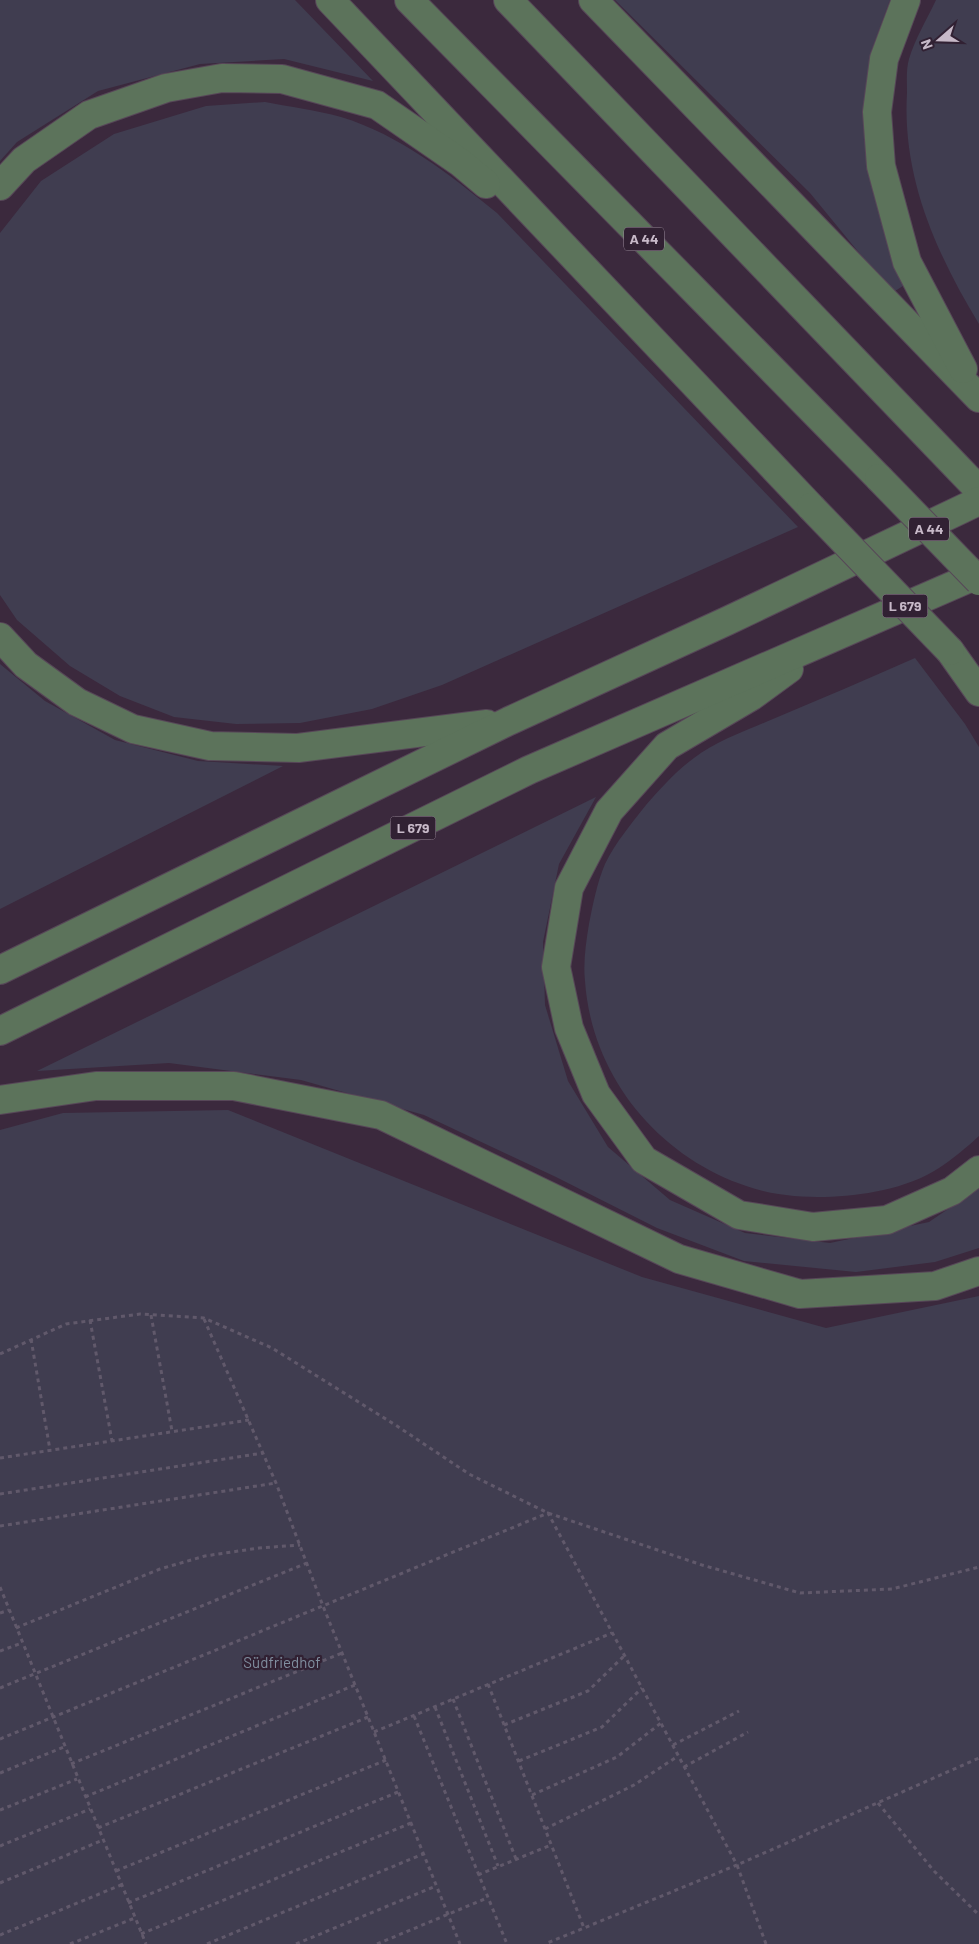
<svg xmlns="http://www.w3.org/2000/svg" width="979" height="1944" font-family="Barlow,sans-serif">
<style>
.green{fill:#403d50}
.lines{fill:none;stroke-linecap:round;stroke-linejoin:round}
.highway-casing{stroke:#574758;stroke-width:30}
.path{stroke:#61596b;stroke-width:3;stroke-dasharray:4 4;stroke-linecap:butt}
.highway{stroke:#5c735b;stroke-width:28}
.highway-bridge-casing{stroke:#574758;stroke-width:30;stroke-linecap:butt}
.highway-bridge{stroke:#5c735b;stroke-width:28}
.labels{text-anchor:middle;stroke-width:4.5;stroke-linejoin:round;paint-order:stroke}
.shield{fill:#312133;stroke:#9a8b9b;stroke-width:1}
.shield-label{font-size:14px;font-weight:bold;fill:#c7b9c8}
.park-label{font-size:15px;fill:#818fa0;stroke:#312133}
</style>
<rect width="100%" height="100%" fill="#3b293d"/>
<g class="green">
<path d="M0 0H295L373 81 284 59 200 64 98 91 17 142 0 161Z"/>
<path d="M615 0H890L871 52V153L906 284 892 293 810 193Z"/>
<path d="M936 0H979V324C936 253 902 177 907 93 907 82 906 69 909 59 915 39 927 19 936 0Z"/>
<path d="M265 102C290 107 316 110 341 117 400 135 449 174 497 213L798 527 442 685 372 709 300 723 236 724 174 717 120 696 70 666 17 620 0 595V233L41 181 114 134 206 106Z"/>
<path d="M915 658 965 724 979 747V1136C967 1147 953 1159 939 1168 907 1189 861 1196 825 1197 805 1197 783 1196 763 1191 666 1166 592 1082 585 981 583 963 586 942 589 924 593 904 597 883 605 864 615 843 632 823 646 805 661 788 676 771 694 758 716 741 748 730 773 719 820 699 868 679 915 658Z"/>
<path d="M0 664 45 701 115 740 198 761 283 766 0 909Z"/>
<path d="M596 797 559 864 543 942 545 1005 568 1081 608 1147 670 1200 745 1233 830 1243 929 1222 979 1188V1248L935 1262 856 1272 744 1261 657 1228 556 1177 424 1115 301 1080 169 1063 37 1071Z"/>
<path d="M228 1110 642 1277 826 1328 979 1296V1944H0V1130L63 1113Z"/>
</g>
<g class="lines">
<defs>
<g id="highway">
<path d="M330 0 811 507"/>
<path d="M409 0 879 478"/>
<path d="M508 0 979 490"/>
<path d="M593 0 979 398"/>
<path d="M906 0 884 59 877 112 881 166 907 262 963 369"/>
<path d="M0 186 24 160 89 115 166 88 222 78 282 79 377 105 461 163 486 184"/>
<path d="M0 637 26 665 77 702 133 729 210 746 298 748 487 724"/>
<path d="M950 651 979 692"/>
<path d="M789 669 752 696 667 746 609 811 569 888 556 967 569 1028 596 1094 644 1160 739 1215 813 1227 887 1220 952 1191 979 1170"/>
<path d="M0 970 509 721 727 621 979 501"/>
<path d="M0 1031 529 770 979 574"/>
<path d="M0 1100 96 1086H234L381 1115 679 1259 800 1294 935 1286 979 1271"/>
</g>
</defs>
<use href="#highway" class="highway-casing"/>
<g class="path">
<path d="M151 1315 172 1431"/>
<path d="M204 1319 276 1483 323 1606 460 1944"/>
<path d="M90 1320 112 1441"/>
<path d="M31 1339 50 1450"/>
<path d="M0 1354 66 1324 140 1314 204 1318 272 1348 397 1426 469 1474 548 1513 702 1565 800 1593 892 1589 979 1567"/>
<path d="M0 1458 249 1420"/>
<path d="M0 1494 263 1453"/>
<path d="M0 1526 276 1483"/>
<path d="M0 1587 146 1944"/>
<path d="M0 1613 9 1610"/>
<path d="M16 1628 160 1569 205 1556 259 1548 300 1545"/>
<path d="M0 1651 22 1643"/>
<path d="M488 1684 584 1928"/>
<path d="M0 1688 307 1563"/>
<path d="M453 1699 516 1859"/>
<path d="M435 1707 498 1866"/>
<path d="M414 1716 507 1944"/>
<path d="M504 1725 588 1691 624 1656"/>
<path d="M374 1732 612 1633"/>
<path d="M0 1739 548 1513 737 1865 545 1944"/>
<path d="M673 1745 739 1711"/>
<path d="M519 1761 602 1727 642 1688"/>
<path d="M71 1764 342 1653"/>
<path d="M684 1767 748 1732"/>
<path d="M0 1773 64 1747"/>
<path d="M532 1795 617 1757 661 1723"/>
<path d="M85 1797 355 1685"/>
<path d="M878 1803 934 1871 979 1915"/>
<path d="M0 1810 77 1779"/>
<path d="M98 1828 368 1717"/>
<path d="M545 1829 634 1785 678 1756"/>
<path d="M0 1846 90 1809"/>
<path d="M116 1871 386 1760"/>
<path d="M478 1875 551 1845"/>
<path d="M0 1883 103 1840"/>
<path d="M128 1903 398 1792"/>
<path d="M141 1934 411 1823"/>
<path d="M0 1935 121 1885"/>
<path d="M70 1944 135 1918"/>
<path d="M207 1944 423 1854"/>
<path d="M296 1944 436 1886"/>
<path d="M377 1944 487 1898"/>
<path d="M766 1944 737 1865 979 1758"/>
</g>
<use href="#highway" class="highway"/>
<defs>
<g id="highway-bridge">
<path d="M879 478 979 581"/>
<path d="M811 507 950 651"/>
</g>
</defs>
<use href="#highway-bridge" class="highway-bridge-casing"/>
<use href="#highway-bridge" class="highway-bridge"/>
</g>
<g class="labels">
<g class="shield">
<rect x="624" y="227.5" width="40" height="23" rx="4"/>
<rect x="909" y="517.5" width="40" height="23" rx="4"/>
<rect x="882.5" y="594.5" width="45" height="23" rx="4"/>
<rect x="390.5" y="816.5" width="45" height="23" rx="4"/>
</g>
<g class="shield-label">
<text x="644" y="244">A 44</text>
<text x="929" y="534">A 44</text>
<text x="905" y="611">L 679</text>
<text x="413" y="833">L 679</text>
</g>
<g class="park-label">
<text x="282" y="1668">Südfriedhof</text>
</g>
</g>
<g transform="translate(939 40) rotate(250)" stroke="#312133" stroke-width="4" paint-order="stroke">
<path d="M0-4L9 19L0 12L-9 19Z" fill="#c7b9c8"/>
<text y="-8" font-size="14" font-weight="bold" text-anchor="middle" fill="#c7b9c8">N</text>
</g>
</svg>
